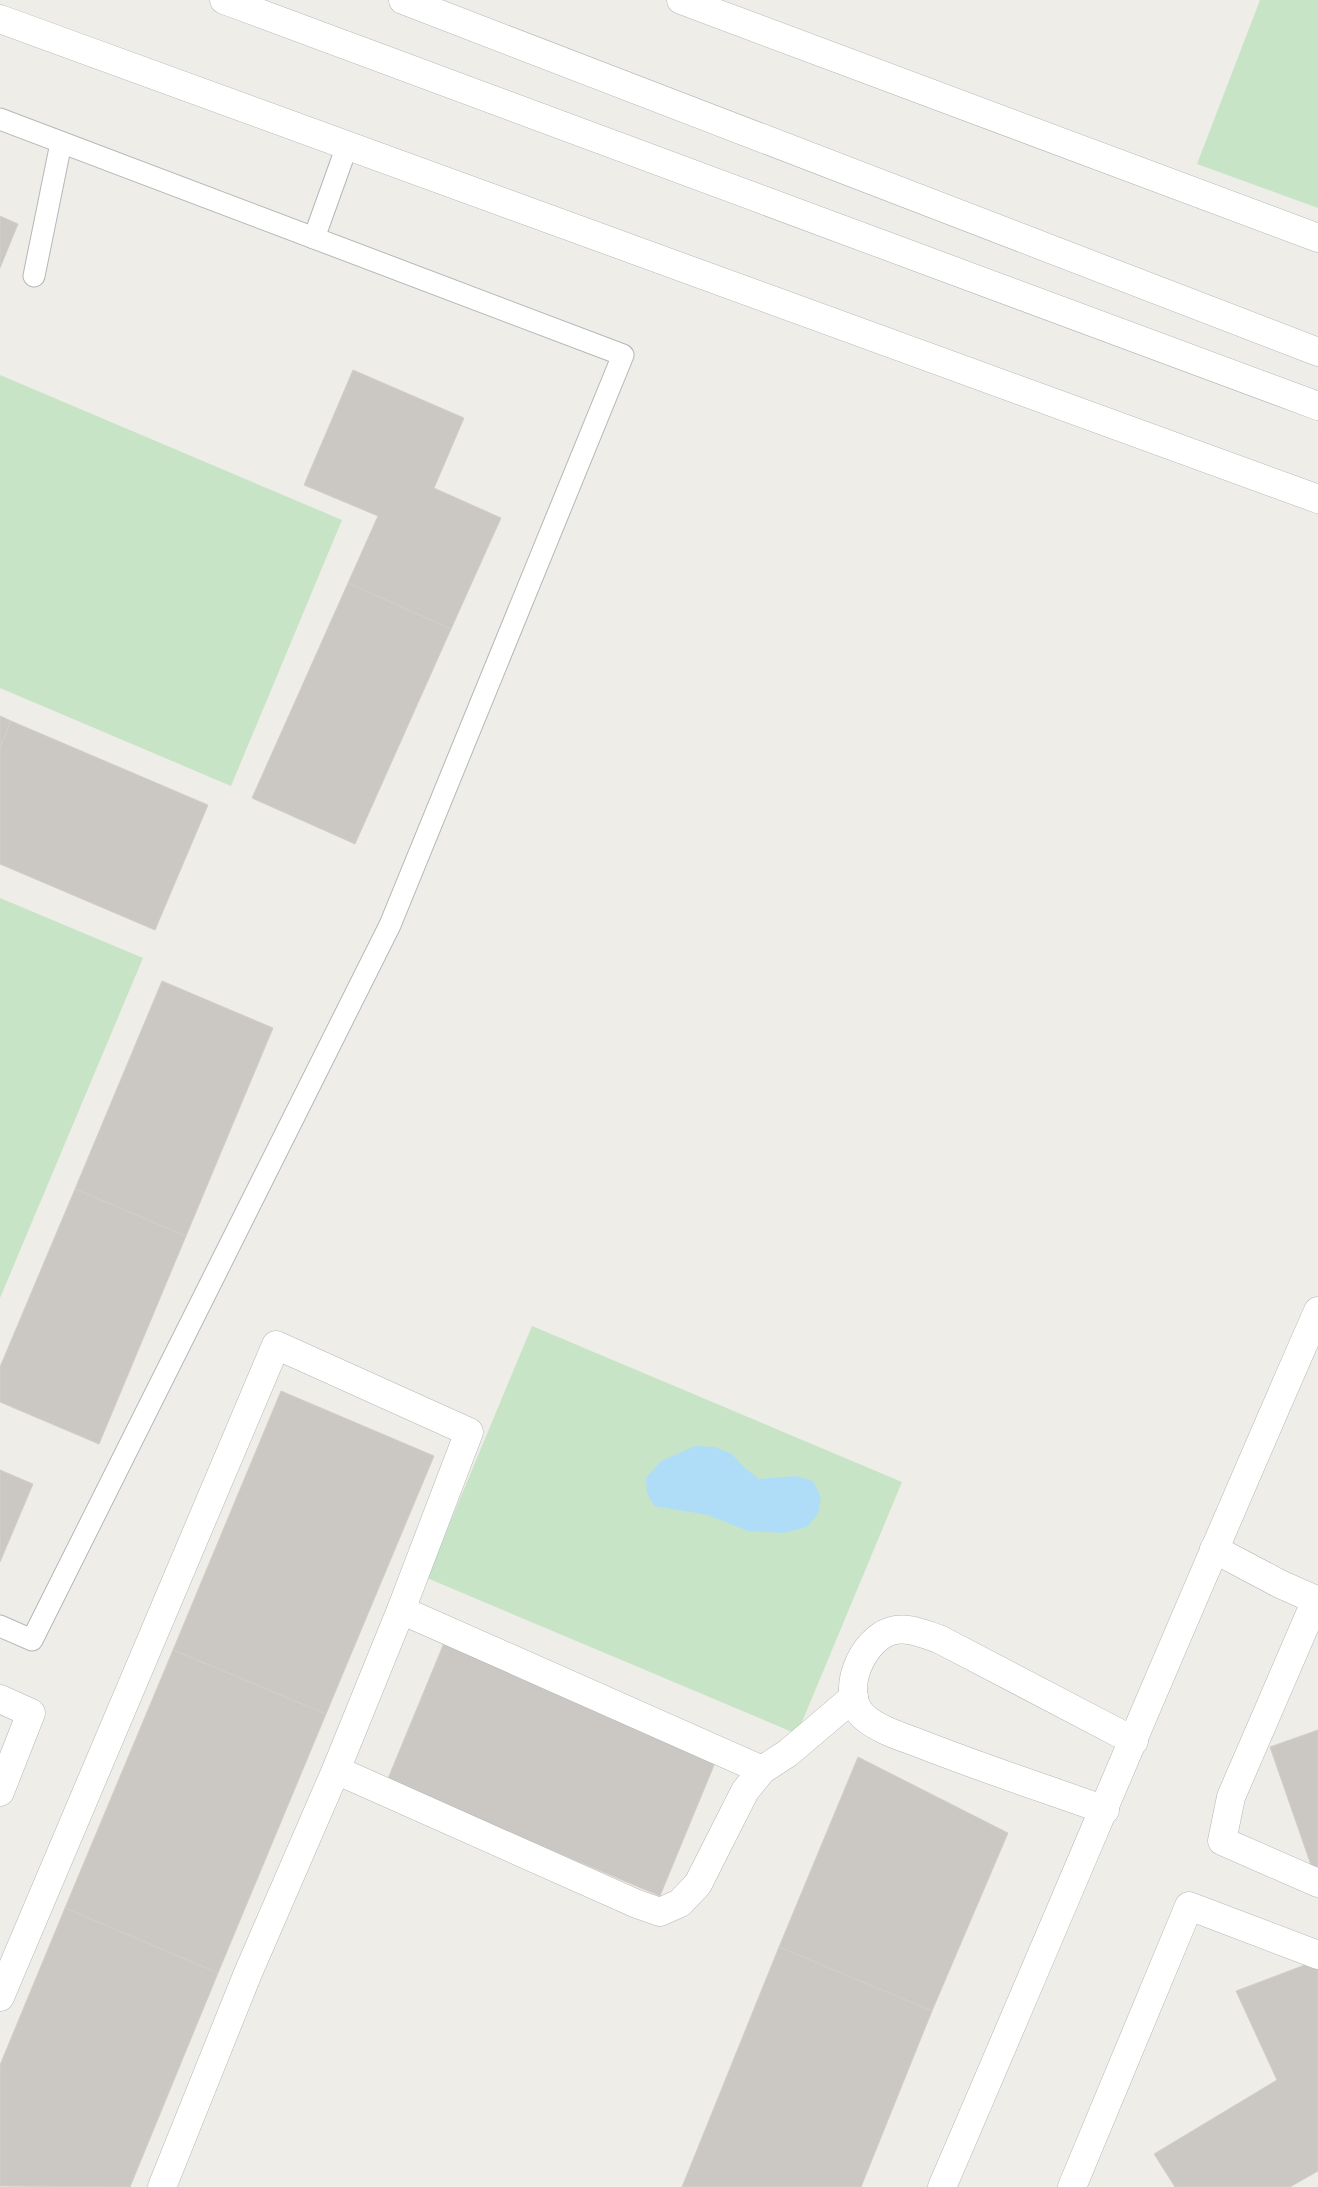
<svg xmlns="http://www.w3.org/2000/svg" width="1318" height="2187" font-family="Signika,sans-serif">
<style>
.green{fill:#c8e4c6}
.water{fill:#afddf7}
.building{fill:#cbc8c4;stroke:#d3cec6}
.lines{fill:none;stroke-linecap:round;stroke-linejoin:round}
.lane-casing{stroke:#b4b7ba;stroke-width:23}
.street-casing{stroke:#b4b7ba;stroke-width:29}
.secondary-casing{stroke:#b3b6ba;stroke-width:29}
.lane{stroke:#fff;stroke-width:21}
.street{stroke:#fff;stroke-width:28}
.secondary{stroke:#fff;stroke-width:28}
</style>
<rect width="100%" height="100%" fill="#efede7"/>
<g class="green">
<path d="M1260 0H1318V208L1197 164Z"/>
<path d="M0 375 342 520 231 786 0 688Z"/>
<path d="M0 898 143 958 0 1298Z"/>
<path d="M532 1326 902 1482 797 1734 427 1578Z"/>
</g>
<path class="water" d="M695 1446 715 1447 732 1454 745 1468 759 1479 796 1476 813 1481 821 1497 818 1514 807 1527 783 1533 748 1531 708 1515 654 1506 647 1493 646 1478 661 1461Z"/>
<g class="building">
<path d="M0 216 18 224 0 268Z"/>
<path d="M353 370 464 418 434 488 501 518 451 629 348 583 378 516 304 485Z"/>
<path d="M348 583 451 629 355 844 252 798Z"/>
<path d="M0 716 11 721 0 748Z"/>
<path d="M11 721 208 805 155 930 0 864V748Z"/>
<path d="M162 981 273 1028 186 1236 75 1189Z"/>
<path d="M75 1189 186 1236 99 1444 0 1402V1367Z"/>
<path d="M281 1391 434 1456 326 1714 173 1650Z"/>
<path d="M0 1470 33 1484 0 1562Z"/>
<path d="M444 1643 717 1758 660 1896 387 1781Z"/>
<path d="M173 1650 326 1714 218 1973 65 1908Z"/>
<path d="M1318 1730V1866L1312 1868 1270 1747Z"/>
<path d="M858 1757 1008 1833 932 2011 779 1947Z"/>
<path d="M65 1908 218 1973 130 2187 0 2186V2065Z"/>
<path d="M779 1947 932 2011 861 2187H682Z"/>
<path d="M1318 1960V2171L1290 2187H1175L1154 2154 1277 2080 1236 1991Z"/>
</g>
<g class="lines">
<defs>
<g id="lane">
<path d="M0 119 623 355 390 925 32 1640 0 1626"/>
<path d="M314 238 347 146"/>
<path d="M34 276 61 143"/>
</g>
<g id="street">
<path d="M681 0 1318 238"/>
<path d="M0 19 1318 499"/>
<path d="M1214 1549 1280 1584 1316 1600 1231 1797 1222 1841 1318 1883"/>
<path d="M401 1610 762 1770"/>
<path d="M0 1699 31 1713 0 1792"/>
<path d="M1105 1810C1043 1788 982 1768 921 1744 903 1737 878 1730 863 1716 839 1692 862 1640 891 1631 907 1626 924 1634 939 1639L1134 1741"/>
<path d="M0 1997 276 1345 469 1432 401 1610 336 1770"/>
<path d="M162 2187 248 1973 336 1770 637 1904 660 1912 680 1903 698 1884 745 1791 762 1770 788 1753 854 1697"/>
<path d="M942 2187C1068 1895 1190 1602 1318 1311"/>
<path d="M1072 2187 1189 1906 1318 1955"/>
</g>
<g id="secondary">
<path d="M224 0 1318 406"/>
<path d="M403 0 1318 352"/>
</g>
</defs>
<use href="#lane" class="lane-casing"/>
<use href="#street" class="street-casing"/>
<use href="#secondary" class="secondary-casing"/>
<use href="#lane" class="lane"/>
<use href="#street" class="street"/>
<use href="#secondary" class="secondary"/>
</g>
</svg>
